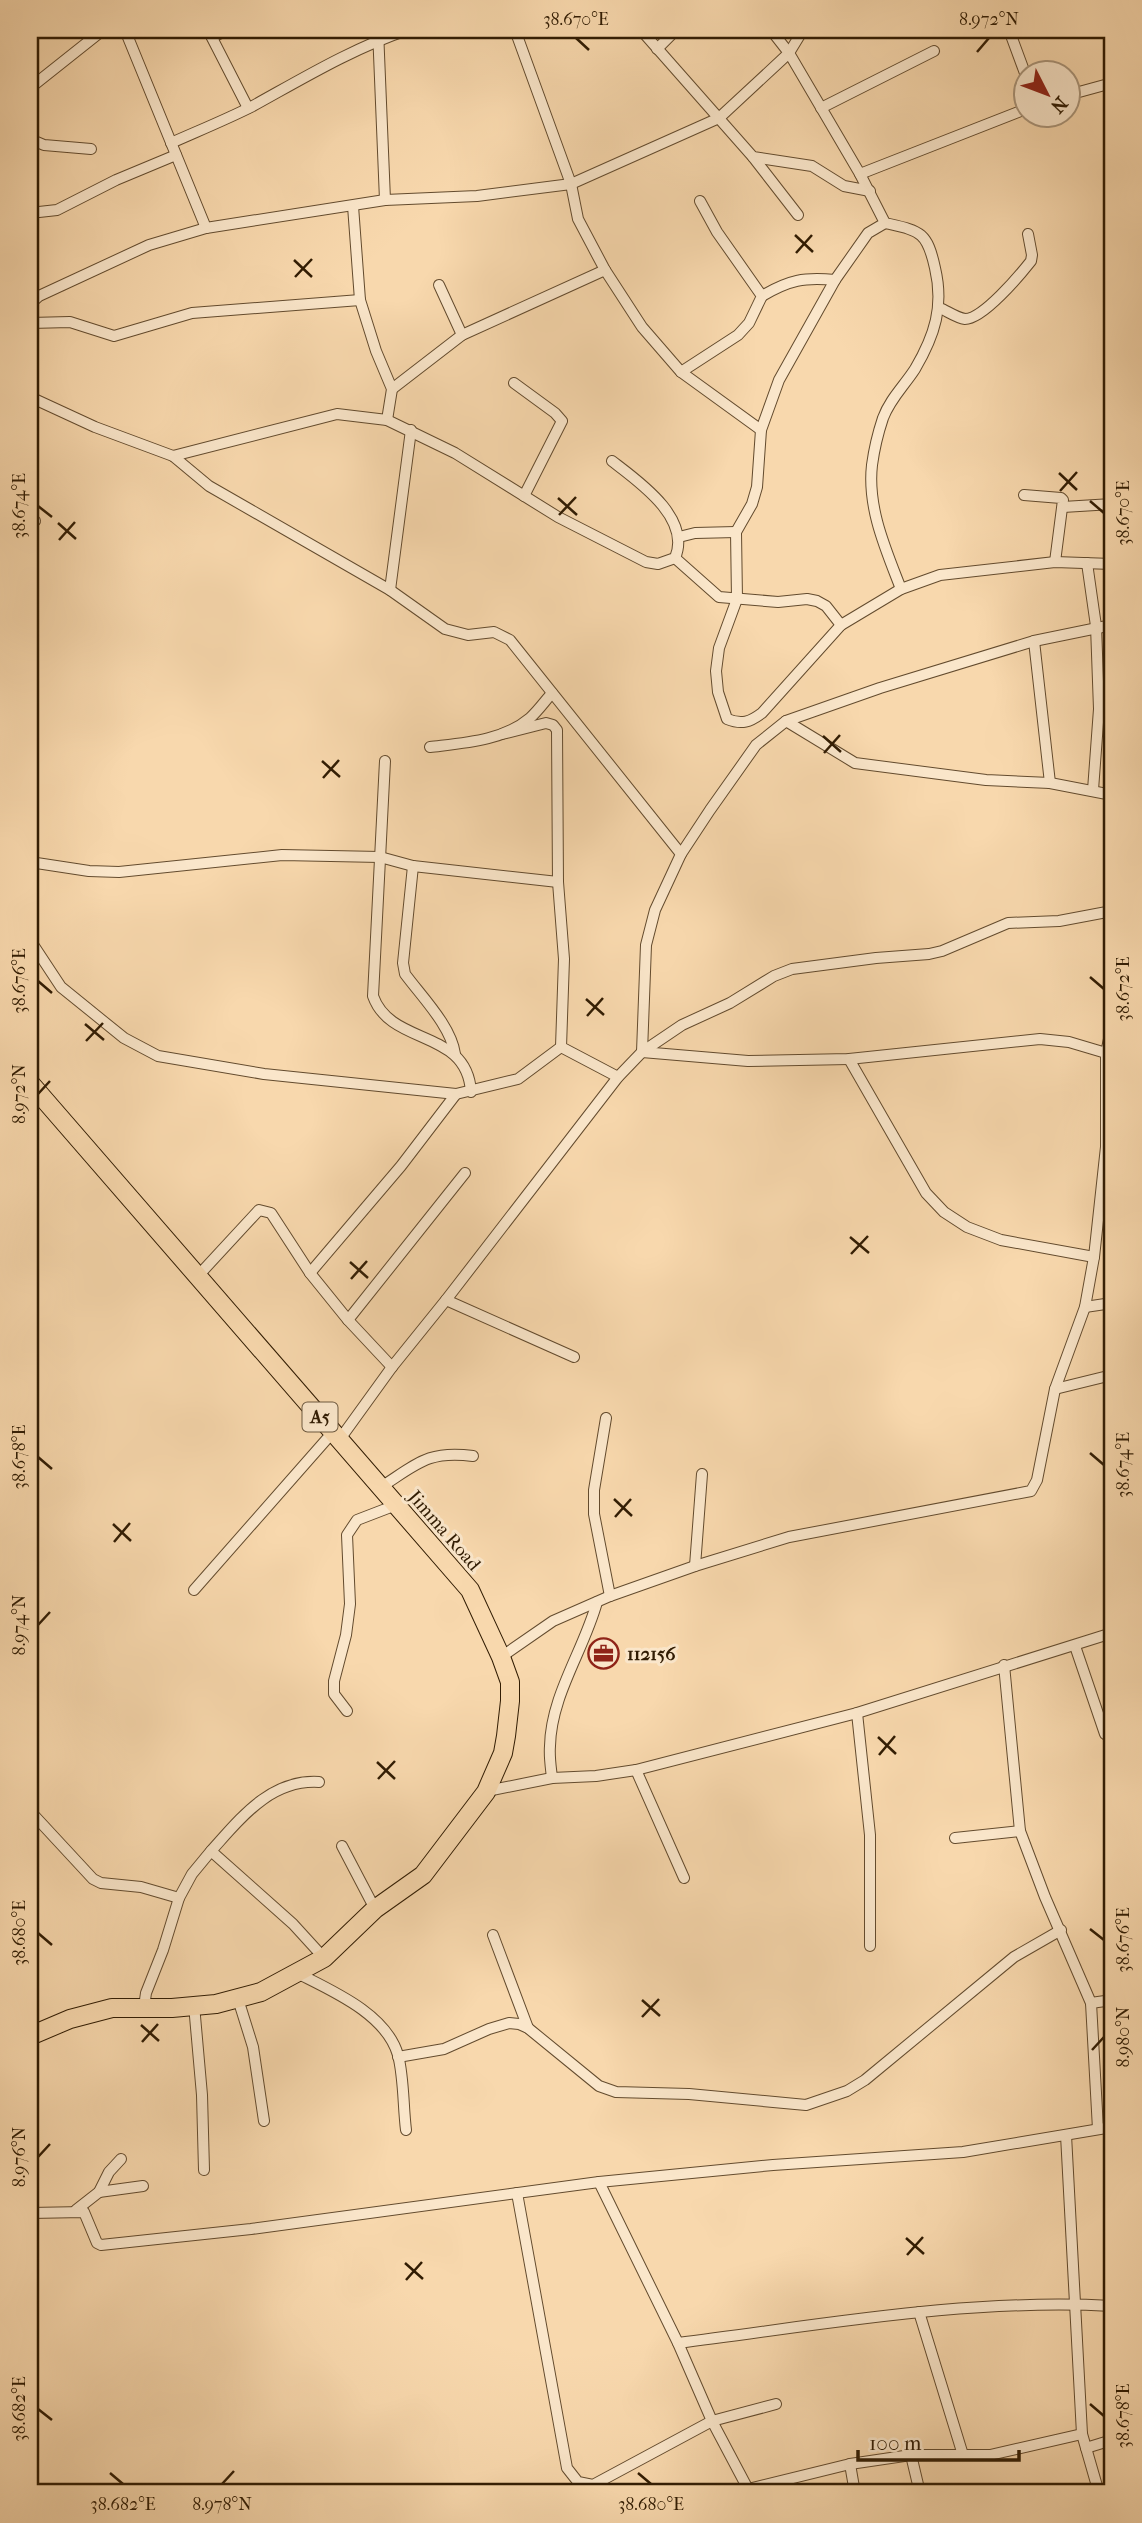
<svg xmlns="http://www.w3.org/2000/svg" width="1142" height="2523" font-family="'IM FELL French Canon',serif">
<style>
.lines{fill:none;stroke-linecap:round;stroke-linejoin:round}
.street-casing{stroke:#634b2e;stroke-width:12}
.highway-casing{stroke:#311c03;stroke-width:20}
.street{stroke:#fae6ca;stroke-width:10}
.highway{stroke:#f8d8ad;stroke-width:18}
.ticks{fill:none;stroke:#311c03;stroke-width:2.5}
.labels{text-anchor:middle;stroke-width:6;stroke-linejoin:round;paint-order:stroke}
.shield{fill:#fae6ca;stroke:#6d593f;stroke-width:2}
.shield-label{font-size:18px;font-weight:bold;fill:#311c03}
.street-label{font-size:19px;fill:#311c03;stroke:#fae6ca}
.poi-label{font-size:19px;font-weight:bold;fill:#311c03;stroke:#fae6ca;text-anchor:start}
.neatline{fill:none;stroke:#311c03;stroke-width:2.5}
.ticks-label{font-size:18px;text-anchor:middle;fill:#311c03}
</style>
<rect width="100%" height="100%" fill="#f8d8ad"/>
<filter id="stains"><feTurbulence type="fractalNoise" baseFrequency=".00286" numOctaves="4"/><feColorMatrix values="0 0 0 0 .2 0 0 0 0 .09 0 0 0 0 .02 0 0 0 .5 -.17"/></filter>
<radialGradient id="worn" r=".72"><stop offset=".6" stop-color="#630" stop-opacity="0"/><stop offset="1" stop-color="#630" stop-opacity=".3"/></radialGradient>
<g class="lines">
<defs>
<g id="street">
<path d="M125 30 206 228"/>
<path d="M208 30 248 108"/>
<path d="M378 30 385 200"/>
<path d="M515 30 571 184 578 219 605 270 642 327 681 372 761 430"/>
<path d="M641 30 753 157 812 166 844 186 870 191"/>
<path d="M771 30 789 53 860 174 885 223 868 233 835 280 779 380 761 430 757 487 752 504 736 532 737 599 719 648 716 671 718 692 727 719C742 725 750 722 762 713L841 625 901 589 940 575 1055 562 1112 564"/>
<path d="M1009 30 1026 76"/>
<path d="M212 37 228 30"/>
<path d="M657 49 676 30"/>
<path d="M30 88 103 30"/>
<path d="M1068 95 1112 83"/>
<path d="M821 108 934 51"/>
<path d="M30 139 44 145 91 149"/>
<path d="M171 143C198 131 225 120 251 107 302 79 351 49 407 30"/>
<path d="M753 157 798 215"/>
<path d="M860 174 1026 109"/>
<path d="M353 206 360 300 376 351 392 389 387 420"/>
<path d="M30 213 57 210 116 180 176 155"/>
<path d="M885 223C920 231 927 231 935 268 944 306 935 335 915 369 904 386 890 399 883 418 878 433 874 450 872 465 867 508 886 550 901 589"/>
<path d="M439 285 462 335"/>
<path d="M762 296C789 280 804 277 835 280"/>
<path d="M30 304 39 296 149 245 206 228 385 200 477 196 571 184 719 118 789 53 803 30"/>
<path d="M940 308C947 311 957 318 965 319 983 319 1020 275 1031 261L1032 255 1028 234"/>
<path d="M30 323 70 322 114 336 192 313 360 300"/>
<path d="M681 372 738 335 749 323 762 296 717 232 700 201"/>
<path d="M514 383 555 413 562 421 524 496"/>
<path d="M392 389 462 335 605 270"/>
<path d="M30 397 95 427 173 456 209 486 390 590 445 629 468 635 494 632 510 640 681 854"/>
<path d="M173 456 337 414 387 420 455 453 558 517 646 562 658 564 675 558C692 518 638 481 612 461"/>
<path d="M1024 495 1061 498 1063 500 1055 562"/>
<path d="M1063 507 1112 504"/>
<path d="M30 517 35 521"/>
<path d="M679 537 695 533 736 532"/>
<path d="M675 558 719 597 778 602 807 599 817 601 826 606 841 625"/>
<path d="M1087 563 1096 626 1099 709 1093 790"/>
<path d="M390 590 411 430"/>
<path d="M1034 641 1050 783"/>
<path d="M786 721 880 688 1034 641 1112 625"/>
<path d="M502 734 546 723 553 725 557 730 558 882 564 959 561 1047 618 1077"/>
<path d="M430 747C463 743 503 741 530 718 538 711 545 701 552 693"/>
<path d="M385 761 373 996C391 1047 467 1028 471 1092"/>
<path d="M30 862 89 871 119 872 282 855 380 857 413 866 558 882"/>
<path d="M413 866 403 963 405 974C422 997 451 1026 455 1054"/>
<path d="M30 940 61 987 124 1038 158 1056 264 1074 456 1094 518 1079 561 1047"/>
<path d="M642 1052 646 945 655 910 681 854 710 810 756 745 786 721 855 763 986 780 1050 783 1112 795"/>
<path d="M642 1052 748 1061 849 1059 1040 1039 1069 1042 1106 1053"/>
<path d="M849 1059 926 1193 944 1212 967 1227 1001 1240 1094 1257"/>
<path d="M310 1273 401 1166 456 1094"/>
<path d="M197 1277 259 1210 271 1213 310 1273 348 1320 392 1367"/>
<path d="M446 1300 574 1357"/>
<path d="M1085 1307 1112 1303"/>
<path d="M348 1320 465 1173"/>
<path d="M1055 1389 1112 1375"/>
<path d="M606 1418 594 1490V1514L610 1596"/>
<path d="M340 1439 392 1367 446 1300 618 1077 642 1052 682 1025 730 1003 774 976 792 969 876 958 929 954 942 951 1008 923 1059 921 1112 911"/>
<path d="M381 1487C417 1464 428 1450 473 1456"/>
<path d="M695 1566 702 1474"/>
<path d="M194 1590 333 1432"/>
<path d="M1075 1646 1105 1734"/>
<path d="M501 1657 553 1621 610 1596 695 1566 789 1537 1031 1491 1037 1480 1055 1389 1085 1307 1094 1257 1106 1147V1053L1112 1025"/>
<path d="M1004 1665 1020 1831 1045 1897 1091 2003 1098 2129"/>
<path d="M347 1711 334 1694V1681L346 1635 350 1604 347 1535 357 1520 396 1505"/>
<path d="M857 1713 870 1835V1946"/>
<path d="M636 1770 684 1878"/>
<path d="M552 1778C551 1768 549 1757 550 1746 551 1695 584 1650 597 1602"/>
<path d="M487 1791 552 1778 596 1776 636 1770 857 1713 1112 1633"/>
<path d="M30 1811 93 1879 101 1883 141 1887 179 1898"/>
<path d="M955 1838 1020 1831"/>
<path d="M342 1846 375 1909"/>
<path d="M211 1851C240 1819 270 1779 319 1782"/>
<path d="M493 1935 528 2028"/>
<path d="M295 1972C330 1990 386 2013 398 2055 404 2078 403 2106 406 2130"/>
<path d="M238 1999 253 2047 264 2121"/>
<path d="M1091 2003 1112 2000"/>
<path d="M194 2005 202 2095 204 2170"/>
<path d="M144 2007 146 1993 163 1950 179 1898 192 1874 211 1851 293 1924 324 1958"/>
<path d="M398 2057 444 2049 489 2029 509 2023 519 2024 528 2028 599 2086 616 2092 689 2094 806 2105 847 2091 865 2080 1014 1957 1061 1930"/>
<path d="M1066 2135 1082 2434 1099 2493"/>
<path d="M599 2182 678 2343 712 2421 748 2489 850 2464 911 2455H990L1082 2434"/>
<path d="M99 2192 143 2186"/>
<path d="M517 2193 567 2468 578 2482 593 2485 712 2421 776 2404"/>
<path d="M76 2210 99 2192 109 2172 121 2159"/>
<path d="M30 2213 84 2212 97 2243 101 2245 251 2229 599 2182 773 2165 963 2152 1112 2127"/>
<path d="M919 2312 963 2455"/>
<path d="M678 2343C822 2325 967 2298 1112 2306"/>
<path d="M1086 2448 1112 2440"/>
<path d="M911 2455 920 2493"/>
<path d="M850 2464 855 2493"/>
</g>
<path id="highway" d="M30 1083 470 1590 501 1657 510 1682V1701L506 1736 503 1753 486 1792 423 1875 375 1909 324 1958 261 1992 216 2004 172 2008H112L70 2019 30 2036"/>
</defs>
<use href="#street" class="street-casing"/>
<use href="#highway" class="highway-casing"/>
<use href="#street" class="street"/>
<use href="#highway" class="highway"/>
</g>
<path class="ticks" d="M576 38 589 50M977 52 989 38M795 235 813 252M796 253 812 235M294 260 312 277M295 277 312 259M1059 473 1077 490M1060 491 1077 472M558 498 577 515M1090 501 1104 513M38 506 52 517M559 515 576 497M58 523 76 539M59 540 75 522M823 736 841 752M824 753 840 735M322 761 340 777M323 778 339 760M1090 977 1104 989M38 981 52 993M586 999 604 1015M587 1016 603 998M85 1024 104 1040M86 1041 103 1023M38 1094 50 1081M850 1237 869 1253M851 1254 868 1236M350 1262 368 1278M351 1279 367 1261M1090 1453 1104 1465M38 1457 52 1469M614 1499 632 1516M615 1517 631 1499M113 1524 131 1541M114 1542 130 1523M38 1625 50 1612M878 1737 896 1754M879 1755 895 1736M377 1762 395 1779M378 1779 395 1761M1090 1929 1104 1940M38 1933 52 1945M642 2000 660 2016M642 2017 659 1999M141 2025 159 2041M142 2042 158 2024M1092 2050 1104 2037M38 2157 50 2144M906 2238 924 2254M907 2255 923 2237M405 2263 423 2279M406 2280 422 2262M1090 2404 1104 2416M38 2409 52 2420M110 2473 123 2484M638 2473 651 2484M222 2484 234 2471"/>
<defs>
<symbol id="office-ring" viewBox="-11 -11 22 22"><circle r="9.5" fill="#fae6ca" stroke="#8f2418" stroke-width="1.5"/><path d="M-6-3h4V-5.5h4V-3h4V5H-6ZM-1-4.5V-3h2v-1.5ZM-6 0V1H6V0Z" fill="#8f2418"/></symbol>
</defs>
<g fill-rule="evenodd">
<use href="#office-ring" x="586" y="1636" width="35" height="35"/>
</g>
<g class="labels">
<rect class="shield" x="302.5" y="1402.5" width="35" height="29" rx="5"/>
<g class="shield-label">
<text x="320" y="1423">A5</text>
</g>
<g class="street-label">
<text transform="translate(445 1530) rotate(49)" y="7">Jimma Road</text>
</g>
<g class="poi-label">
<text x="627" y="1660">112156</text>
</g>
</g>
<rect width="1142" height="2523" fill="none" stroke="#f8d8ad" stroke-width="77"/>
<g transform="translate(1047 94) rotate(132)"><circle r="33" fill="#fae6ca" stroke="#aa957a" stroke-width="2"/>
<path d="M0-5L12 26L0 18L-12 26Z" fill="#8f2418"/>
<text y="-10" font-size="19" font-weight="bold" text-anchor="middle" fill="#311c03">N</text>
</g>
<path d="M858 2450v10h161v-10" fill="none" stroke="#311c03" stroke-width="3.5"/>
<text x="869" y="2450" font-size="21" fill="#311c03" stroke="#fae6ca" stroke-width="5" paint-order="stroke">100 m</text>
<rect x="38" y="38" width="1066" height="2446" class="neatline"/>
<g class="ticks-label">
<text x="576" y="25">38.670°E</text>
<text x="989" y="25">8.972°N</text>
<text transform="translate(19 506) rotate(-90)" y="6">38.674°E</text>
<text transform="translate(1123 513) rotate(-90)" y="6">38.670°E</text>
<text transform="translate(19 981) rotate(-90)" y="6">38.676°E</text>
<text transform="translate(1123 989) rotate(-90)" y="6">38.672°E</text>
<text transform="translate(19 1094) rotate(-90)" y="6">8.972°N</text>
<text transform="translate(19 1457) rotate(-90)" y="6">38.678°E</text>
<text transform="translate(1123 1465) rotate(-90)" y="6">38.674°E</text>
<text transform="translate(19 1625) rotate(-90)" y="6">8.974°N</text>
<text transform="translate(19 1933) rotate(-90)" y="6">38.680°E</text>
<text transform="translate(1123 1940) rotate(-90)" y="6">38.676°E</text>
<text transform="translate(1123 2037) rotate(-90)" y="6">8.980°N</text>
<text transform="translate(19 2157) rotate(-90)" y="6">8.976°N</text>
<text transform="translate(19 2409) rotate(-90)" y="6">38.682°E</text>
<text transform="translate(1123 2416) rotate(-90)" y="6">38.678°E</text>
<text x="123" y="2510">38.682°E</text>
<text x="222" y="2510">8.978°N</text>
<text x="651" y="2510">38.680°E</text>
</g>
<rect width="100%" height="100%" filter="url(#stains)"/>
<rect width="100%" height="100%" fill="url(#worn)"/>
</svg>
